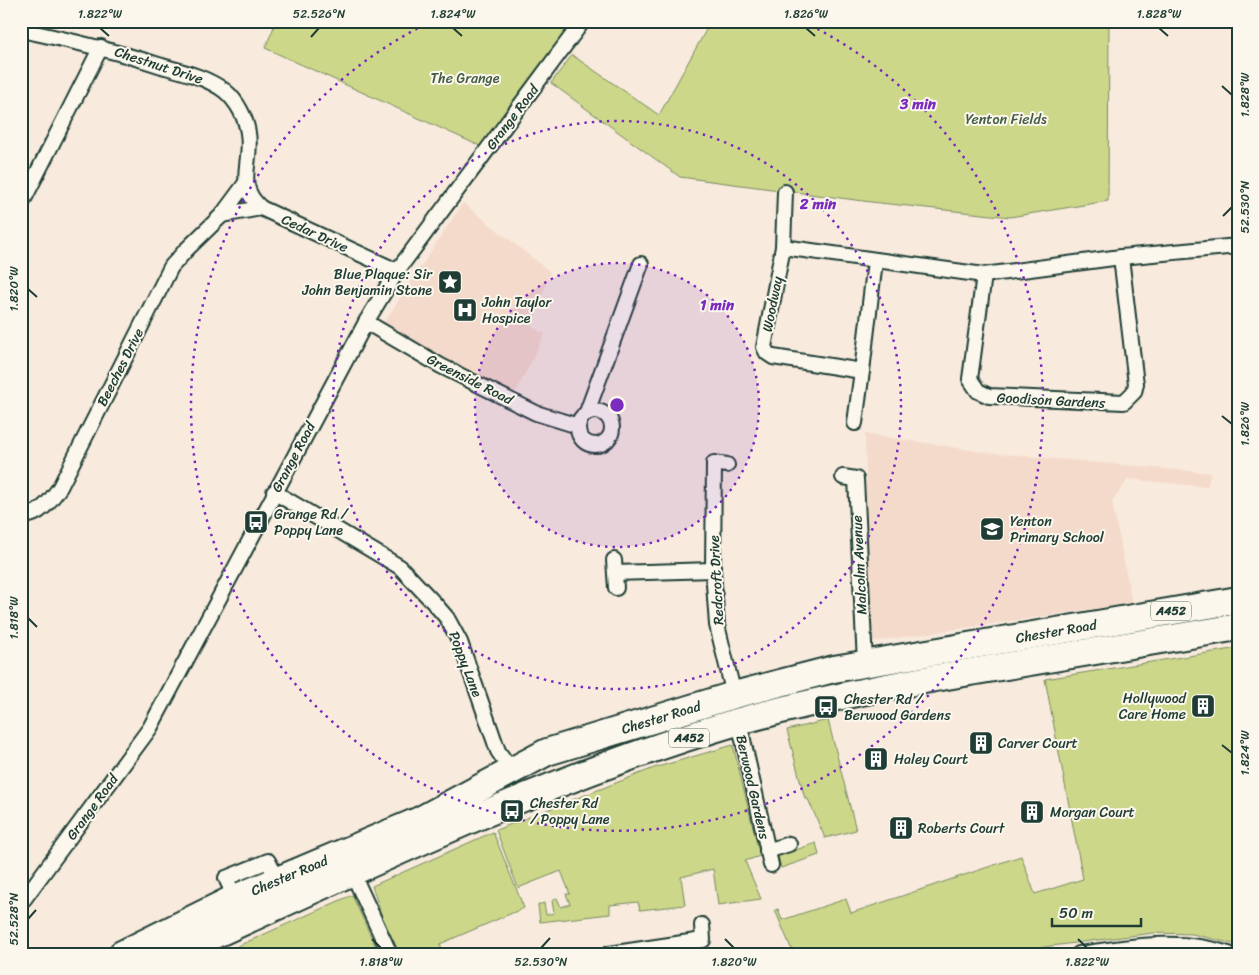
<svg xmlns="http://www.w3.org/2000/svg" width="1259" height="975" font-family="Sriracha,sans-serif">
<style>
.built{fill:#f4daca}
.green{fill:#ccd78a;stroke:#768a5f}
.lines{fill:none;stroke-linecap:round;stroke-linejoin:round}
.street-casing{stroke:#1f3d34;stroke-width:18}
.highway-casing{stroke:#1f3d34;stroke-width:30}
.street{stroke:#fbf7ec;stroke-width:14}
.highway{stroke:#fbf7ec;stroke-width:26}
.ticks{fill:none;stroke:#1f3d34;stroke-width:2}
.ring{fill:none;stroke:#7b2cbf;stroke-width:2.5;stroke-dasharray:2.5 5}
.labels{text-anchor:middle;stroke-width:4;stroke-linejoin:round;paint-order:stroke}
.shield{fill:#fbf7ec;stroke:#61756b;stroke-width:1}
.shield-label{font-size:12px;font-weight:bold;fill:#1f3d34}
.street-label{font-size:14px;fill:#1f3d34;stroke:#fbf7ec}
.park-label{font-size:14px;fill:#425c45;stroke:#fbf7ec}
.poi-label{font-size:14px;fill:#1f3d34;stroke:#fbf7ec;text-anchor:start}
.centre{fill:#7b2cbf;stroke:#fbf7ec;stroke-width:2.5}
.ring-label{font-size:15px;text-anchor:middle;font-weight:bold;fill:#7b2cbf;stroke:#fbf7ec;stroke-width:4;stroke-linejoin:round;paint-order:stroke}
.neatline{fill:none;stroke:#1f3d34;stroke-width:2}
.ticks-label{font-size:12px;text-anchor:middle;fill:#1f3d34}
</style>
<rect width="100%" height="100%" fill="#f8eadd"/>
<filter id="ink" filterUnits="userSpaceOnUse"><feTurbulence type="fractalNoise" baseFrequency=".02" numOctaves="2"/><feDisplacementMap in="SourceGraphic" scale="10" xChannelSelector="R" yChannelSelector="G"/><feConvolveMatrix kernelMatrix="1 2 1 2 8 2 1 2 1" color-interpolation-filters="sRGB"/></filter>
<g filter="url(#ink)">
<g class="built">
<path d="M463 203 550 272 532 327 545 334 514 396 383 324Z"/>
<path d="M865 434 991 453 1211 473 1207 487 1128 479 1112 502 1132 603 870 642Z"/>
</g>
<g class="green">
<path d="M262 21H575L482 147 265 48 274 27Z"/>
<path d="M711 21H1109L1108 201 1010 217 871 202 680 177 551 83 572 55 659 115Z"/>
<path d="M1238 648V945L1192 934 1153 933 989 954H803L791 948 775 910 778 909 782 920 846 899 851 913 1021 856 1035 894 1083 879 1045 679Z"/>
<path d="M828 720 856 830 825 838 808 799H805L787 730Z"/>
<path d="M733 745 760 856 745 861 761 899 718 905 713 869 681 877 685 905 640 910 638 902 610 905V914L540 922 538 905 544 903 546 915 554 913 552 901 557 898 561 907 570 904 566 894H570L561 871 518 888 496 830 654 768Z"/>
<path d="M493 832 524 908 440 944 443 954H399L387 932 372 886Z"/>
<path d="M816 843 819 855 781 868 778 856Z"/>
<path d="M352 895 379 954H220Z"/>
</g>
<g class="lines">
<defs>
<g id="street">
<path d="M21 30C69 40 115 51 162 66 184 72 206 77 225 91 237 101 246 118 248 133 253 163 234 184 261 208L397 271"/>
<path d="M785 192 783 247 764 347 767 353 773 357 862 371 875 261"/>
<path d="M21 205 101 47"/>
<path d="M222 215 245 184"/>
<path d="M783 247 984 275 1121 257 1238 246"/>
<path d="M984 275 970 379 978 391 989 396 1124 402 1134 392 1136 384 1121 257"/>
<path d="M366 322 441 366 536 413 578 426"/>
<circle cx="595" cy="428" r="17"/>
<path d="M587 412 641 264"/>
<path d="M855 423 862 371"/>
<path d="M727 465 714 463 713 570 717 625 734 695"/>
<path d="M843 477 856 479 865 663"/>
<path d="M274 492 400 567 434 603 447 618 460 642 498 751 511 770"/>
<path d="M21 516C39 517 51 500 60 487L171 267 186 250 222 215 261 208"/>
<path d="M614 560 616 588"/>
<path d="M615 573 713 570"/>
<path d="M739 722 771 865"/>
<path d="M767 851 789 844"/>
<path d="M352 872 390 954"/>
<path d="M235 898 226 878 268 861 277 879"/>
<path d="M21 903 150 728 366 322 397 271 583 21"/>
<path d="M609 954 703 940 702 925"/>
<path d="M1079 954C1129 947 1180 937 1229 954"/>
</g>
<g id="highway">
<path id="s1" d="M122 954 235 898 420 820 547 752 734 695 834 669 1238 600"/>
<path d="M172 954C360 870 542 779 740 721 822 698 904 683 988 669 1071 655 1154 641 1238 627"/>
</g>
</defs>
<use href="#street" class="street-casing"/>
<use href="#highway" class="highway-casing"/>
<use href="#street" class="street"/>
<use href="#highway" class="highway"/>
</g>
</g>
<path class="ticks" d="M100 28 109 36M453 28 462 36M806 28 815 36M1159 28 1168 36M311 37 319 28M1222 86 1232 95M1223 216 1232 207M28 289 37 297M1222 416 1232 424M28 618 37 627M1222 745 1232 753M28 919 36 910M372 939 381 948M725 939 734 948M1078 939 1087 948M541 948 550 938"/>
<circle cx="617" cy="405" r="142" fill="#7b2cbf" fill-opacity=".12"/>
<g class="ring">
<circle cx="617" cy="405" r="142"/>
<circle cx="617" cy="405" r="284"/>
<path d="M804 22A426 426 0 1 1 430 22"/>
</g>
<defs>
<symbol id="sight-square" viewBox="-11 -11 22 22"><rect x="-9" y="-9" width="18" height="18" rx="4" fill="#1f3d34" stroke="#fbf7ec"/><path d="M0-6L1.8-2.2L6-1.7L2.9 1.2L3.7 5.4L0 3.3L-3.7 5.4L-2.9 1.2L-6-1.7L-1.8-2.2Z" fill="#fff"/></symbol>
<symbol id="hospital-square" viewBox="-11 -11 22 22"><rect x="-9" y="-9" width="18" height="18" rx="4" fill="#1f3d34" stroke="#fbf7ec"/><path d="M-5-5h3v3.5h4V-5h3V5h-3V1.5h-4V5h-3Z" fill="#fff"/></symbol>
<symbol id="bus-square" viewBox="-11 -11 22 22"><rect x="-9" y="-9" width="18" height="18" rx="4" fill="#1f3d34" stroke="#fbf7ec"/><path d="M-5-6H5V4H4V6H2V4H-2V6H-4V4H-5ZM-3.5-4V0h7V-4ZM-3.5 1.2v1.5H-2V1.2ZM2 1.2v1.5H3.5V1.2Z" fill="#fff"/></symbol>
<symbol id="school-square" viewBox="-11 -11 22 22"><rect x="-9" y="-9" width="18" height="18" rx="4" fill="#1f3d34" stroke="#fbf7ec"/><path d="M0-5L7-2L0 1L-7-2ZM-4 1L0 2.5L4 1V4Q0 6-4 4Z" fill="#fff"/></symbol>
<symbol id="building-square" viewBox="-11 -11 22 22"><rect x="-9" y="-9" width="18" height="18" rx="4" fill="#1f3d34" stroke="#fbf7ec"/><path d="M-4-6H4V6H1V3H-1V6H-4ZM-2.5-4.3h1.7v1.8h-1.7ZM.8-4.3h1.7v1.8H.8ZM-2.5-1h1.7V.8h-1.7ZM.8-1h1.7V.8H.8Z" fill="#fff"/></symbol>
</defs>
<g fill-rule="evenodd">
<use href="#sight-square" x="436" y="268" width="28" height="28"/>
<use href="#hospital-square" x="451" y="296" width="28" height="28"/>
<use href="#bus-square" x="242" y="508" width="28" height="28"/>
<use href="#school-square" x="978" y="515" width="28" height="28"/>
<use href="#building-square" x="1189" y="692" width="28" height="28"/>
<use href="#bus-square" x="812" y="693" width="28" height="28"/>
<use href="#building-square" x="967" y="729" width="28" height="28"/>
<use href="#building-square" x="862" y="745" width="28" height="28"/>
<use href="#bus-square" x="498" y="797" width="28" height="28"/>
<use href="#building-square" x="1018" y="798" width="28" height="28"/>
<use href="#building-square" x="887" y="814" width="28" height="28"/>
</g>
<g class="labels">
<g class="shield">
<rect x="1151" y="601.5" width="40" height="19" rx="4"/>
<rect x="669" y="728.5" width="40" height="19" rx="4"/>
</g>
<g class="shield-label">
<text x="1171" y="615">A452</text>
<text x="689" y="742">A452</text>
</g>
<g class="street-label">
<text transform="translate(159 65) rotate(18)" y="5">Chestnut Drive</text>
<text transform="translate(512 117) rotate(-53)" y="5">Grange Road</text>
<text transform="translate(315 233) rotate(25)" y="5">Cedar Drive</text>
<text transform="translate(772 304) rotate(-79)" y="5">Woodway</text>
<text transform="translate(120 367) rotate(-63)" y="5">Beeches Drive</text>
<text transform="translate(470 379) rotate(27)" y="5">Greenside Road</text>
<text transform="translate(1051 400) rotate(3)" y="5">Goodison Gardens</text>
<text transform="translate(293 457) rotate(-62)" y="5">Grange Road</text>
<text transform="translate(859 565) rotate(-93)" y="5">Malcolm Avenue</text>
<text transform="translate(716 580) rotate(-93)" y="5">Redcroft Drive</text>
<text dy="5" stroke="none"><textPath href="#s1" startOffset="995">Chester Road</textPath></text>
<text transform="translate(466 664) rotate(69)" y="5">Poppy Lane</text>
<text dy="5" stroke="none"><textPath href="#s1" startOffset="590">Chester Road</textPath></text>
<text transform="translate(753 787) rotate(77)" y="5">Berwood Gardens</text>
<text transform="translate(92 807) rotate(-54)" y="5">Grange Road</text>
<text dy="5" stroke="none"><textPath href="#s1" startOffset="185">Chester Road</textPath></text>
</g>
<g class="park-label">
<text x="465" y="83">The Grange</text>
<text x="1006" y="124">Yenton Fields</text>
</g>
<g class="poi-label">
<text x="432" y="279" text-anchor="end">Blue Plaque: Sir<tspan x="432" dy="16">John Benjamin Stone</tspan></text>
<text x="482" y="307">John Taylor<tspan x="482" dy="16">Hospice</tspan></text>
<text x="274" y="519">Grange Rd /<tspan x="274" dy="16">Poppy Lane</tspan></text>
<text x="1010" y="526">Yenton<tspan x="1010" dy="16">Primary School</tspan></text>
<text x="1186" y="703" text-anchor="end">Hollywood<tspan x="1186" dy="16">Care Home</tspan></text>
<text x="844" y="704">Chester Rd /<tspan x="844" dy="16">Berwood Gardens</tspan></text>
<text x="998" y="748">Carver Court</text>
<text x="894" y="764">Haley Court</text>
<text x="530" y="808">Chester Rd<tspan x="530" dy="16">/ Poppy Lane</tspan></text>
<text x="1050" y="817">Morgan Court</text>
<text x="918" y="833">Roberts Court</text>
</g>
</g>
<circle cx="617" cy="405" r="8" class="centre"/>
<g class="ring-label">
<text x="918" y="109">3 min</text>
<text x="818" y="209">2 min</text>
<text x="717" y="310">1 min</text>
</g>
<rect width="1259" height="975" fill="none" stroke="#fbf7ec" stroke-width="55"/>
<path d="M1052 918v8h89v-8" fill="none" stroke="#1f3d34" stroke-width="2.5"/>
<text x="1059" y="918" font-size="15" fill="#1f3d34" stroke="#fbf7ec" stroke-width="4" paint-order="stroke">50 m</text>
<rect x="28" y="28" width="1204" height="920" class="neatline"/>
<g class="ticks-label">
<text x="100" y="18">1.822°W</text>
<text x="319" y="18">52.526°N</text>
<text x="453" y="18">1.824°W</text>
<text x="806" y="18">1.826°W</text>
<text x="1159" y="18">1.828°W</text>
<text transform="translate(1245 95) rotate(-90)" y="4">1.828°W</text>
<text transform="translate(1245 207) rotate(-90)" y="4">52.530°N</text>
<text transform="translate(14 289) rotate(-90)" y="4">1.820°W</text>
<text transform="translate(1245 424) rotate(-90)" y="4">1.826°W</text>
<text transform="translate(14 618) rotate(-90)" y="4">1.818°W</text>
<text transform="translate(1245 753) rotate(-90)" y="4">1.824°W</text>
<text transform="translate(14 919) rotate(-90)" y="4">52.528°N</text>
<text x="381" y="966">1.818°W</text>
<text x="541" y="966">52.530°N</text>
<text x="734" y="966">1.820°W</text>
<text x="1087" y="966">1.822°W</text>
</g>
</svg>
